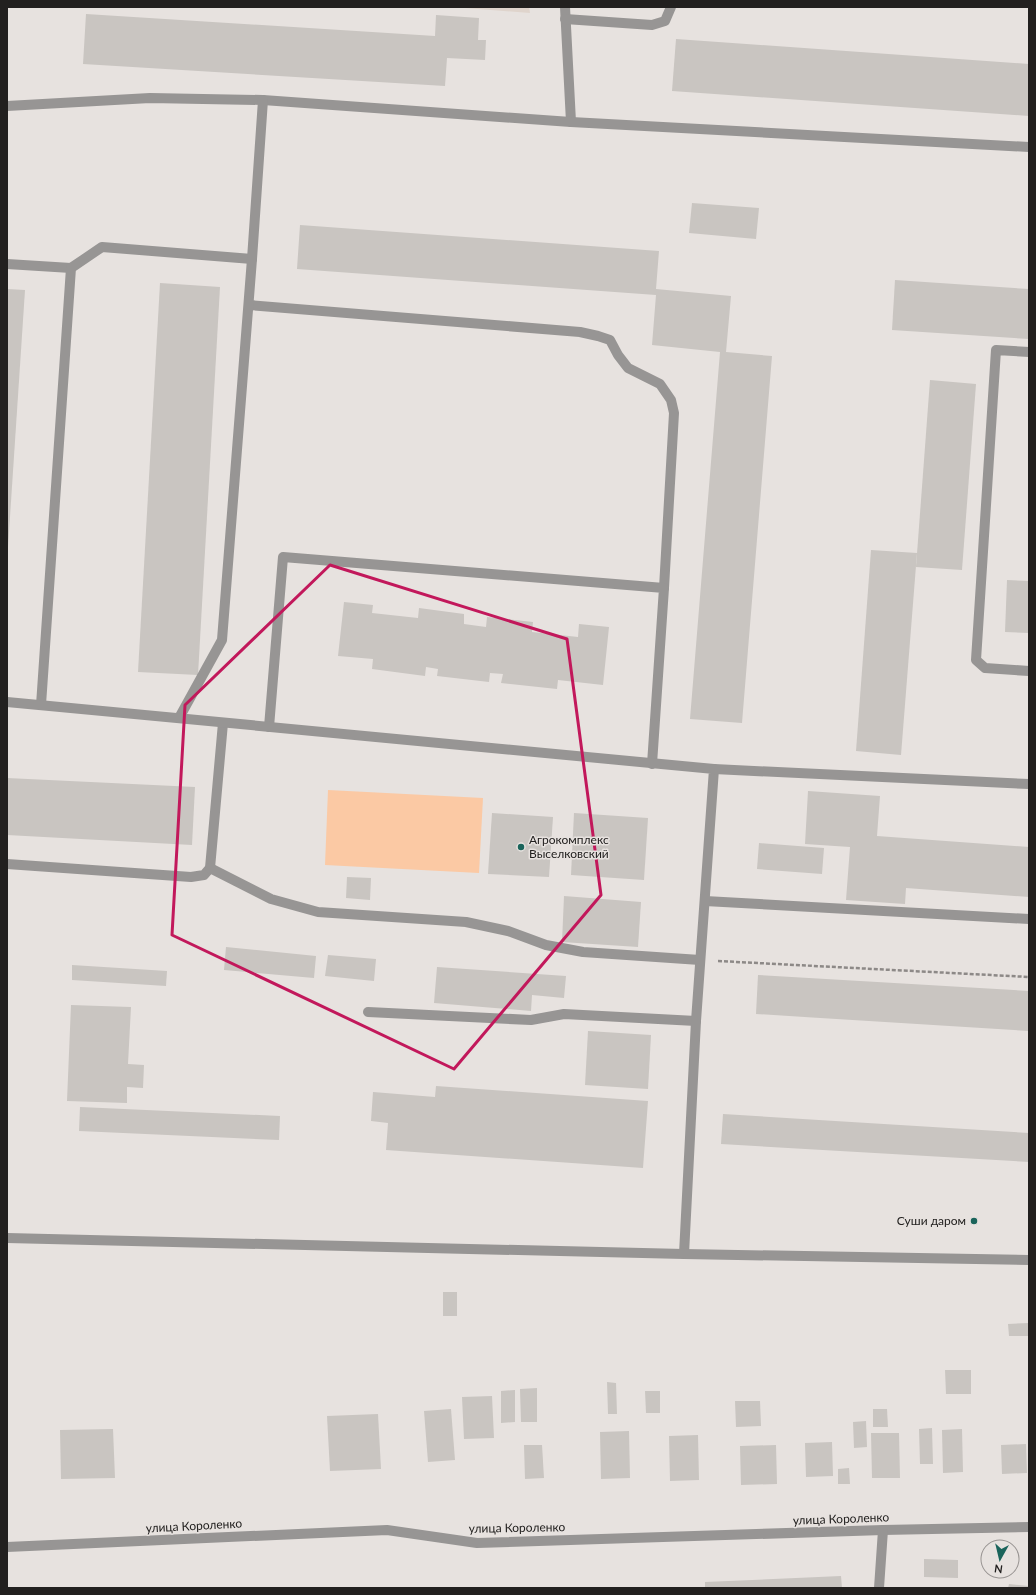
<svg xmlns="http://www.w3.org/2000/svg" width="1036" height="1595" font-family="Lato,sans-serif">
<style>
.built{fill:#dfd4cc}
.green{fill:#fbc9a4}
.building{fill:#c9c5c1}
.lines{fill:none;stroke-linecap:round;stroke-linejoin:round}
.path{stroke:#8d8987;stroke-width:2.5;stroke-dasharray:4 2;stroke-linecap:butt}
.service{stroke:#979594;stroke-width:10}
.minor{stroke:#979594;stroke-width:10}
.tertiary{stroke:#979594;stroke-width:10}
.marked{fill:none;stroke:#c2185b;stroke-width:3;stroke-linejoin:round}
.poi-dot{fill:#1a645b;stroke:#e7e2df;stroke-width:1.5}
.labels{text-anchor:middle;stroke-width:3;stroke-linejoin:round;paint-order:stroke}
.poi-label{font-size:12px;fill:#22201f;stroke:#e7e2df;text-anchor:start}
.street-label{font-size:12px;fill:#22201f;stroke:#e7e2df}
</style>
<rect width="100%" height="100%" fill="#e7e2df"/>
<path class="built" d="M452 7H529L530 13Z"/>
<path class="green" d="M328 790 483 798 479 873 325 865Z"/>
<g class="building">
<path d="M86 14 435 36 436 15 479 18 478 40H486L485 60 447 58 445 86 83 64Z"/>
<path d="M676 39 1029 64V116L672 91Z"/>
<path d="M692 203 759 208 756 239 689 233Z"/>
<path d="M300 225 659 251 656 289 731 296 726 352 772 356 742 723 690 719 720 352 652 345 656 295 297 269Z"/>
<path d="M895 280 1029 289V339L892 330Z"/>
<path d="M160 283 220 287 198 675 138 672Z"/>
<path d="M7 289 25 290 8 547H7Z"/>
<path d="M930 380 976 384 962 570 916 567Z"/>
<path d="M871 550 917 553 901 755 856 751Z"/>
<path d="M1007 580 1029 581V633L1005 632Z"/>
<path d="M344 602 373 605 372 613 418 618 419 608 464 614V624L486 627 487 617 533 622 532 632 578 637 579 624 609 627 603 685 558 680 557 689 501 683 503 674 490 673 489 682 437 676 438 669 426 667 425 676 372 669 373 659 338 656Z"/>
<path d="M7 778 195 787 192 845 7 835Z"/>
<path d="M808 791 880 796 877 836 1029 847V897L906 888 905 904 846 900 850 847 805 844Z"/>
<path d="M492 813 553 817 549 877 488 874Z"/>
<path d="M574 813 648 818 644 880 571 875Z"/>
<path d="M759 843 824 848 822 874 757 869Z"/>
<path d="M347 877 371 878 370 900 346 898Z"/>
<path d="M564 896 641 902 638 947 562 942Z"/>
<path d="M226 947 316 956 314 978 224 970Z"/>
<path d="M328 955 376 959 374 981 325 976Z"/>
<path d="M72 965 167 971 166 986 72 980Z"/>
<path d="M437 967 566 976 564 998 532 995 531 1011 434 1003Z"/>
<path d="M758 975 1029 991V1031L756 1014Z"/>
<path d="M71 1005 131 1007 128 1064 144 1065 143 1088 127 1087V1103L67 1101Z"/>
<path d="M588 1031 651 1035 648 1089 585 1085Z"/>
<path d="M436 1086 648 1101 643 1168 386 1150 388 1123 371 1121 373 1092 435 1097Z"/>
<path d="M80 1107 280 1116 279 1140 79 1131Z"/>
<path d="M723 1114 1029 1133V1162L721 1144Z"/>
<rect x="443" y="1292" width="14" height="24"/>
<path d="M1029 1323V1336H1009L1008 1324Z"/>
<path d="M945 1370H971V1394H946Z"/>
<path d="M607 1382 616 1383 617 1414H608Z"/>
<path d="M537 1388V1422H521L520 1389Z"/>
<path d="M515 1390V1422L501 1423V1391Z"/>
<path d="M645 1391H660V1413H646Z"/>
<path d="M492 1396 494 1438 464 1439 462 1397Z"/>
<path d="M735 1401H760L761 1426 736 1427Z"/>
<path d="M451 1409 455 1460 428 1462 424 1411Z"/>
<path d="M873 1409H887L888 1427H873Z"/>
<path d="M378 1414 381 1469 330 1471 327 1416Z"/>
<path d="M866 1421 867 1447 854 1448 853 1422Z"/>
<path d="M932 1428 933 1464H920L919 1429Z"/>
<path d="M113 1429 115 1478 61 1479 60 1430Z"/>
<path d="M962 1429 963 1472 943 1473 942 1430Z"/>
<path d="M629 1431 630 1478 601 1479 600 1432Z"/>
<path d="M871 1433H899L900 1478H872Z"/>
<path d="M698 1435 699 1480 670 1481 669 1436Z"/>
<path d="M832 1442 833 1476 806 1477 805 1443Z"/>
<path d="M1026 1444 1027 1473 1002 1474 1001 1445Z"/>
<path d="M524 1445H542L544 1478 525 1479Z"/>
<path d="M776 1445 777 1484 741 1485 740 1446Z"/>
<path d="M849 1468 850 1484H838V1469Z"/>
<path d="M924 1559 958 1560V1578L924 1577Z"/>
<path d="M841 1576 842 1588H705V1582Z"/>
<path d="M1009 1584 1029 1586V1588H1008Z"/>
</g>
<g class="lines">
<path class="path" d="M718 961 1029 977"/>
<g class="service">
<path d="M565 7 571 122"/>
<path d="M565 19 652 25 665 21 671 7"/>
<path d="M7 106 150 98 263 100 571 122 1029 147"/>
<path d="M7 264 71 268"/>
<path d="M249 305 580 332 598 336 610 340 618 355 628 368 660 384 671 400 674 413 664 588"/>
<path d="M1029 352 996 350 976 660 985 668 1029 671"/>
<path d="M41 705 71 268 102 247 252 259"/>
<path d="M179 718 222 640 252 259 263 100"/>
<path d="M269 727 283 557 664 588 652 764"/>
<path d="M7 864 191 877 204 875 210 868 223 723"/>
<path d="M210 868 271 899 318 912 466 922 508 931 546 945 583 952 700 960"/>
<path d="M705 901 1029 919"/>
<path d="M368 1012 531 1020 564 1014 696 1021"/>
</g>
<g class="minor">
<path d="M7 702 714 769 696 1021 684 1254"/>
<path d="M714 769 1029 784"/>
<path d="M7 1547 387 1530 477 1543 883 1530 1029 1527"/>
<path d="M879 1588 883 1530"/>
</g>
<path class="tertiary" d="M7 1238 684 1254 1029 1260"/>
</g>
<path class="marked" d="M330 565 567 639 601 895 454 1069 172 935 185 705Z"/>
<g class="poi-dot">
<circle cx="521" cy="847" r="4"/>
<circle cx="974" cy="1221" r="4"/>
</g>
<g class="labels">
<g class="poi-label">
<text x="529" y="844">Агрокомплекс<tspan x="529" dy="14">Выселковский</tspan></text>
<text x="966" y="1225" text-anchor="end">Суши даром</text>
</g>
<g class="street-label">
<text transform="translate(841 1519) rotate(-2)" y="4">улица Короленко</text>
<text transform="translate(194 1526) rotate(-3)" y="4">улица Короленко</text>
<text transform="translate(517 1528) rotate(-1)" y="4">улица Короленко</text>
</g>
</g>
<rect width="1036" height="1595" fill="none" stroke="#22201f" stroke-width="16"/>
<g transform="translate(1000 1559) rotate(188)"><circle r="19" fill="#e7e2df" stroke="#989492"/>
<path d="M0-3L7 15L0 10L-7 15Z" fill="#1a645b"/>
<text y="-6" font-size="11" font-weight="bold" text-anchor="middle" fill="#22201f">N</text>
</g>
</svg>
